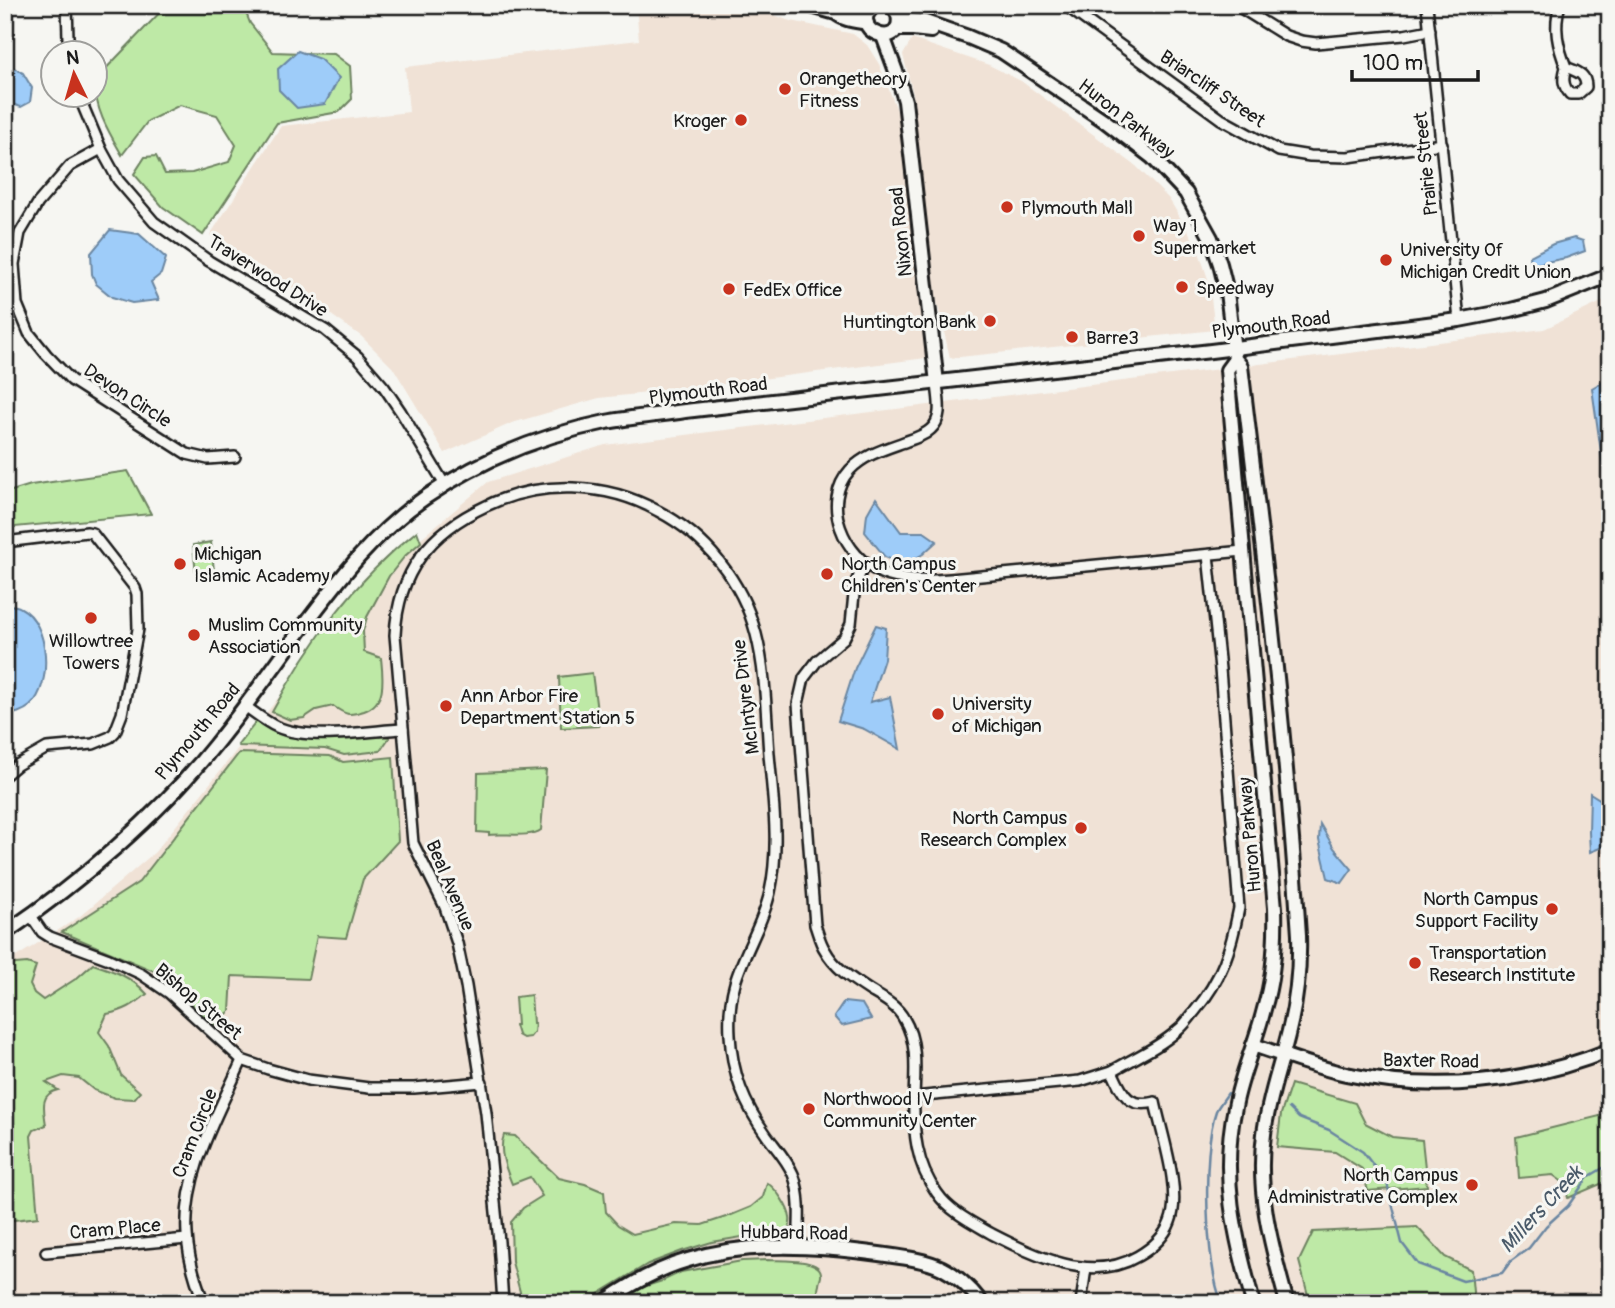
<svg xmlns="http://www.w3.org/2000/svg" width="1615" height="1308" font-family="Pangolin,sans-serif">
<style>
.built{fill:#f0e2d6}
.green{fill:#bee9a6;stroke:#6d8261;stroke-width:2}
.water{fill:#9eccf9;stroke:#6a86a1;stroke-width:2}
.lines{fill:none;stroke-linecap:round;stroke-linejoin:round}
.stream{stroke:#6a86a1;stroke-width:2.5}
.street-casing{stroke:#1c1c1c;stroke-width:14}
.secondary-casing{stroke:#1c1c1c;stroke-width:18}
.street{stroke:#f6f6f2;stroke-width:9}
.secondary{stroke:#f6f6f2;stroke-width:12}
.poi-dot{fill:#c8321e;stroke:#f6f6f2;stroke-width:2.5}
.labels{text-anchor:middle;stroke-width:6;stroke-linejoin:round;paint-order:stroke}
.poi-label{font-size:19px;fill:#1c1c1c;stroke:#f6f6f2;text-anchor:start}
.street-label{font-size:19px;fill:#1c1c1c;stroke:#f6f6f2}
.water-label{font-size:21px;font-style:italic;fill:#4a5a69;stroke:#f6f6f2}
</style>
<rect width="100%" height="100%" fill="#f6f6f2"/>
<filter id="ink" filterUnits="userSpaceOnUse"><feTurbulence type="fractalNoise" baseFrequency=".0143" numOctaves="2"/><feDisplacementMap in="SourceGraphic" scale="14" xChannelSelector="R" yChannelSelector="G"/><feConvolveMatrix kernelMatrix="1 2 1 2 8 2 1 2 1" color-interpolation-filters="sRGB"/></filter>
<g filter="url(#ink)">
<g class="built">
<path d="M636 5H748L787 20 853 34 867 45 879 64 900 118 926 358 677 390 599 398 512 423 445 453 394 369 361 336 280 279 210 235 281 126 409 112 405 67 639 40Z"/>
<path d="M912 39 989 65 1021 81 1136 166 1169 199 1197 246 1209 282 1215 330 950 358 932 280 913 94 903 55Z"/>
<path d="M1610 298V1303H5V964L79 917 155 852 376 576 488 482 605 445 1544 329Z"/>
</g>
<g class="green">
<path d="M167 5H243L250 23 273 52 334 54 350 66 352 99 339 112 277 123 203 235 163 207 134 174 145 157 156 156 165 174 192 173 229 162 236 145 217 115 180 105 148 121 122 155C108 131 94 108 95 80Z"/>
<path d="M128 471 151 514 5 528V493L31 485Z"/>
<path d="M417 531 421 542 405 556 389 576 367 617 363 631 364 652 381 658C383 678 387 703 364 711 348 716 346 715 333 706L316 710 304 718 290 720 272 712C310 642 354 581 417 531Z"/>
<path d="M211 542 214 571 196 574 193 545Z"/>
<path d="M592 673 599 726 561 728 559 677Z"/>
<path d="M257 721C300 748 335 739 383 736L389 737V738L380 751 344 755 325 749 239 746 238 745Z"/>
<path d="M239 753 330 756 343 762 393 757 398 841 363 879 346 938 317 936 308 979 232 976 230 1011 214 1025 159 973 62 932 139 882Z"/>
<path d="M546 770 541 830C530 838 504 833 489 835V833L477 832 478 773Z"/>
<path d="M27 963 36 966 30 985 34 993 43 1000 77 978 93 964C114 971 132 977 147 994 134 1005 124 1011 107 1014L99 1032 109 1046 121 1075 140 1092 134 1099 115 1098 94 1090 79 1078 63 1076 46 1082 58 1090C39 1094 44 1110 46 1125L34 1130 31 1136 38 1217 5 1221V965Z"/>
<path d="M531 995 533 1023H535L534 1032 530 1037 523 1038 518 1035 515 1025H517L515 997Z"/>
<path d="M1291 1084 1355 1103 1365 1123 1392 1137 1422 1140 1427 1186 1368 1191 1362 1169 1335 1152 1277 1147 1281 1114Z"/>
<path d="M1610 1110V1180L1568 1198 1564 1183 1553 1175 1519 1178 1516 1137 1608 1114Z"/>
<path d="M504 1135 515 1136 559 1178 585 1184 604 1192 606 1212 618 1225 633 1234 676 1224 702 1225 729 1216 751 1207 763 1197 767 1183C776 1188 789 1208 790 1218 791 1221 789 1228 789 1230L773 1236 742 1237 712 1242 682 1251 648 1264 583 1303H523L512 1262 511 1222 523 1208 542 1196 530 1177 512 1184C506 1169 498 1150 504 1135Z"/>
<path d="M1417 1227 1445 1257 1471 1270 1474 1303H1314L1309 1299 1299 1261 1313 1232Z"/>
<path d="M768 1260C780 1261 821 1258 821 1274 822 1277 819 1281 819 1285 817 1291 818 1297 817 1303H617L640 1288 662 1281 681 1272 742 1261Z"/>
</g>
<g class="water">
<path d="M298 51 320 59 339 78 325 104 297 108 279 90 278 69Z"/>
<path d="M5 63 23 73 32 88 30 102 21 107 5 102Z"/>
<path d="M110 230 139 234 166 258 161 274 151 282 159 300 132 303 112 297 96 284 92 274 91 253Z"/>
<path d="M1574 238 1583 241 1585 251 1566 258 1531 265 1530 256 1553 244Z"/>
<path d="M1604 381 1610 420V498L1607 495 1592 388Z"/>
<path d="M876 498 901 532H924L937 541 923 554 904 565 885 557 865 532 867 514Z"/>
<path d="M5 605C10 605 17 605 21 608 50 623 53 685 30 706 23 712 14 714 5 716Z"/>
<path d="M876 625 886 628 884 659 870 702 890 697 900 749 864 729 838 721 855 668Z"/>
<path d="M1590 793 1601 800C1606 815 1610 828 1610 844L1590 852 1589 832Z"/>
<path d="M1320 824 1334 848 1352 869 1342 883 1328 878 1319 840Z"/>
<path d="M844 1002 862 1004 871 1019 842 1026 834 1017Z"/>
</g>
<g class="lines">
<g class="stream">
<path d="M1289 1108 1299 1118 1329 1130 1363 1152 1387 1183 1402 1243 1418 1264 1463 1281 1502 1273 1511 1261 1529 1248 1546 1226 1568 1206 1588 1177 1610 1164"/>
<path d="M1222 1303C1205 1265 1202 1150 1216 1111 1219 1105 1224 1099 1228 1093"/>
</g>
<defs>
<g id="street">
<path d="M67 5 68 38 70 52"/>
<path d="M1065 5 1221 119 1279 151 1310 156 1348 157 1442 144"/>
<path d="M1236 5 1286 36 1301 41 1316 43 1404 35 1430 30"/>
<path d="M1427 5 1459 320"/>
<path d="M1560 5C1553 27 1558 47 1566 67 1563 78 1562 85 1570 94H1578L1586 87C1586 73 1577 72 1566 67"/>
<path d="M78 94 101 149 118 180 154 222 209 261 325 330 358 357 384 387 401 412 445 485"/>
<path d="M101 149 70 166 38 203 20 233 14 264 17 304 29 333 46 354 71 380 187 454 208 459 235 457"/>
<path d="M937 383C938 398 944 417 931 429 925 435 916 438 907 441 888 448 865 454 850 470 820 503 844 556 881 573 903 582 927 581 950 579L1243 551"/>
<path d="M5 542 87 532 92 533 135 588 137 594 138 629 122 714 115 732 110 737 93 744 47 748 17 765 5 775"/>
<path d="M866 562 855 584 851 624 844 638 817 661 804 678 798 704 815 925C818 933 820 943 825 950 835 969 855 981 872 992 884 999 897 1006 904 1019 918 1042 915 1071 914 1097 913 1131 916 1165 937 1193 950 1212 973 1223 992 1234 1035 1256 1091 1284 1138 1256 1152 1248 1164 1238 1170 1222 1182 1192 1162 1135 1155 1102 1128 1109 1122 1093 1112 1071 1134 1058 1158 1048 1177 1031 1184 1026 1189 1018 1195 1011 1222 979 1231 949 1239 908L1220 669 1208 555"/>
<path d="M245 706C255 713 266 722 277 727 310 741 367 731 403 729"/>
<path d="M31 916 42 932 50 937 109 959 141 974 169 993 242 1060 268 1069 308 1080 369 1088H414L482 1082"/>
<path d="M914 1097 1080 1081 1112 1071"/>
<path d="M46 1252 187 1239"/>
<path d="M204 1303C195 1280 188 1258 187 1234 183 1172 218 1115 242 1060"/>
<path d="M503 1303 499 1242 486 1113 466 986 457 943 445 907 413 843 395 635C398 572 430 532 486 506 540 480 606 482 658 511 706 536 742 581 756 634 766 672 766 714 769 754 773 800 780 846 770 892 763 924 744 952 735 983 730 1000 729 1018 730 1035 732 1074 744 1104 767 1136 776 1148 787 1160 793 1174 802 1196 799 1225 798 1248"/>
<path d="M1081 1303 1086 1268"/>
</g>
<g id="secondary">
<path d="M808 5 836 13C843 20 857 21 867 23"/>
<path d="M875 5C843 30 906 54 898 14L891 5"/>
<path d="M836 13 841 10 869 11"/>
<path d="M898 14 912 20 925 22 968 37 1001 51 1105 121 1152 157 1186 193 1211 238 1220 264 1227 292 1235 359 1241 366C1264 555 1287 745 1299 935 1300 968 1297 999 1289 1031 1281 1065 1268 1099 1264 1134 1256 1193 1272 1247 1287 1303"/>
<path d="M896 29H913L931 31"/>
<path d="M883 36 898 77 905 101 937 383"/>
<path d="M1235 359 1227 370 1275 908C1276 943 1274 976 1264 1009 1256 1042 1241 1074 1235 1107 1220 1178 1235 1234 1253 1303"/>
<path d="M5 933C79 883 158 816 214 746 244 709 272 670 300 631 337 582 374 532 426 497 480 460 542 435 606 422 632 417 659 415 685 411L1211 351 1459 320 1511 310 1546 301 1610 275"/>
<path d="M1253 1045C1283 1055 1314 1067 1346 1074 1433 1093 1527 1084 1610 1050"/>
<path d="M603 1303C629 1285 657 1269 688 1260 749 1241 817 1246 879 1254 900 1257 923 1259 942 1268 958 1276 971 1289 982 1303"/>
</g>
</defs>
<use href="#street" class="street-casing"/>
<use href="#secondary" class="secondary-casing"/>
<use href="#street" class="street"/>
<use href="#secondary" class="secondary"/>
</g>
</g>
<g class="poi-dot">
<circle cx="785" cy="89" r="7"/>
<circle cx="741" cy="120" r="7"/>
<circle cx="1007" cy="207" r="7"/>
<circle cx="1139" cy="236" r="7"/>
<circle cx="1386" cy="260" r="7"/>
<circle cx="1182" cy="287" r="7"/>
<circle cx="729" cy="289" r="7"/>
<circle cx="990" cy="321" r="7"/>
<circle cx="1072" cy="337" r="7"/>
<circle cx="180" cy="564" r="7"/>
<circle cx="827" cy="574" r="7"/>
<circle cx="91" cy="618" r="7"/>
<circle cx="194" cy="635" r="7"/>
<circle cx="446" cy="706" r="7"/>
<circle cx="938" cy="714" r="7"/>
<circle cx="1081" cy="828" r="7"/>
<circle cx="1552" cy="909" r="7"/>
<circle cx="1415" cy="963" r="7"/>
<circle cx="809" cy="1109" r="7"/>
<circle cx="1472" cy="1185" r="7"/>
</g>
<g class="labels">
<g class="poi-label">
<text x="799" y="85">Orangetheory<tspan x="799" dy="22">Fitness</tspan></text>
<text x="727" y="127" text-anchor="end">Kroger</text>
<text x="1021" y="214">Plymouth Mall</text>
<text x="1153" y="232">Way 1<tspan x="1153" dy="22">Supermarket</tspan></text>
<text x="1400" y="256">University Of<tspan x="1400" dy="22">Michigan Credit Union</tspan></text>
<text x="1196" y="294">Speedway</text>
<text x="743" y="296">FedEx Office</text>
<text x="976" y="328" text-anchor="end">Huntington Bank</text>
<text x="1086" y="344">Barre3</text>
<text x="194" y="560">Michigan<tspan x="194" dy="22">Islamic Academy</tspan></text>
<text x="841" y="570">North Campus<tspan x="841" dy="22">Children's Center</tspan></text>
<text x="208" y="631">Muslim Community<tspan x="208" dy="22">Association</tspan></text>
<text x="91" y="647" text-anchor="middle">Willowtree<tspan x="91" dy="22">Towers</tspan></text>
<text x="460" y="702">Ann Arbor Fire<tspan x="460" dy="22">Department Station 5</tspan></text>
<text x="952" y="710">University<tspan x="952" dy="22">of Michigan</tspan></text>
<text x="1067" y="824" text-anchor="end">North Campus<tspan x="1067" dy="22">Research Complex</tspan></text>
<text x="1538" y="905" text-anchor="end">North Campus<tspan x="1538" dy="22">Support Facility</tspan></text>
<text x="1429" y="959">Transportation<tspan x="1429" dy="22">Research Institute</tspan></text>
<text x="823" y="1105">Northwood IV<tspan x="823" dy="22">Community Center</tspan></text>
<text x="1458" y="1181" text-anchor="end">North Campus<tspan x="1458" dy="22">Administrative Complex</tspan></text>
</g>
<g class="street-label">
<text transform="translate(1213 88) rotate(34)" y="7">Briarcliff Street</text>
<text transform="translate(1127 118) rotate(38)" y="7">Huron Parkway</text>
<text transform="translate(1425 164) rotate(-96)" y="7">Prairie Street</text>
<text transform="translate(900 232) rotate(-96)" y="7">Nixon Road</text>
<text transform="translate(268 275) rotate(32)" y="7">Traverwood Drive</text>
<text transform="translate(1271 324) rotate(-7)" y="7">Plymouth Road</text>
<text transform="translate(708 390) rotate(-7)" y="7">Plymouth Road</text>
<text transform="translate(128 395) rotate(33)" y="7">Devon Circle</text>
<text transform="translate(745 697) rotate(-97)" y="7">McIntyre Drive</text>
<text transform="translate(197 731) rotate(-50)" y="7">Plymouth Road</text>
<text transform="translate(1249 835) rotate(-95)" y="7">Huron Parkway</text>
<text transform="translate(451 885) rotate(67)" y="7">Beal Avenue</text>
<text transform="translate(199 1001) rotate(40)" y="7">Bishop Street</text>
<text transform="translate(1431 1060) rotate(1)" y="7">Baxter Road</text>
<text transform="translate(194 1133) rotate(-69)" y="7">Cram Circle</text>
<text transform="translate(115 1228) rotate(-5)" y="7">Cram Place</text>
<text transform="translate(794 1232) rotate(1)" y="7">Hubbard Road</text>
</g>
<g class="water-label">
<text transform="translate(1541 1209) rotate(-47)" y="7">Millers Creek</text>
</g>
</g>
<rect width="1615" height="1308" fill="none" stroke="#f6f6f2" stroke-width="28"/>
<rect x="14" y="14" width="1587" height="1280" fill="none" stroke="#1c1c1c" stroke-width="2.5" filter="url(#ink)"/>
<g transform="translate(74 74) rotate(355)"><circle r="33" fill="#f6f6f2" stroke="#9f9f9c" stroke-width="2"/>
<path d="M0-5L12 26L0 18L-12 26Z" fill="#c8321e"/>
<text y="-10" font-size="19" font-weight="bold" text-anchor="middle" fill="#1c1c1c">N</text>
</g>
<path d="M1352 70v10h126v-10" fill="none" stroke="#1c1c1c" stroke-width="3.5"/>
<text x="1363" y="70" font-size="21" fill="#1c1c1c" stroke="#f6f6f2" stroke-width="5" paint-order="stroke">100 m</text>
</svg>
